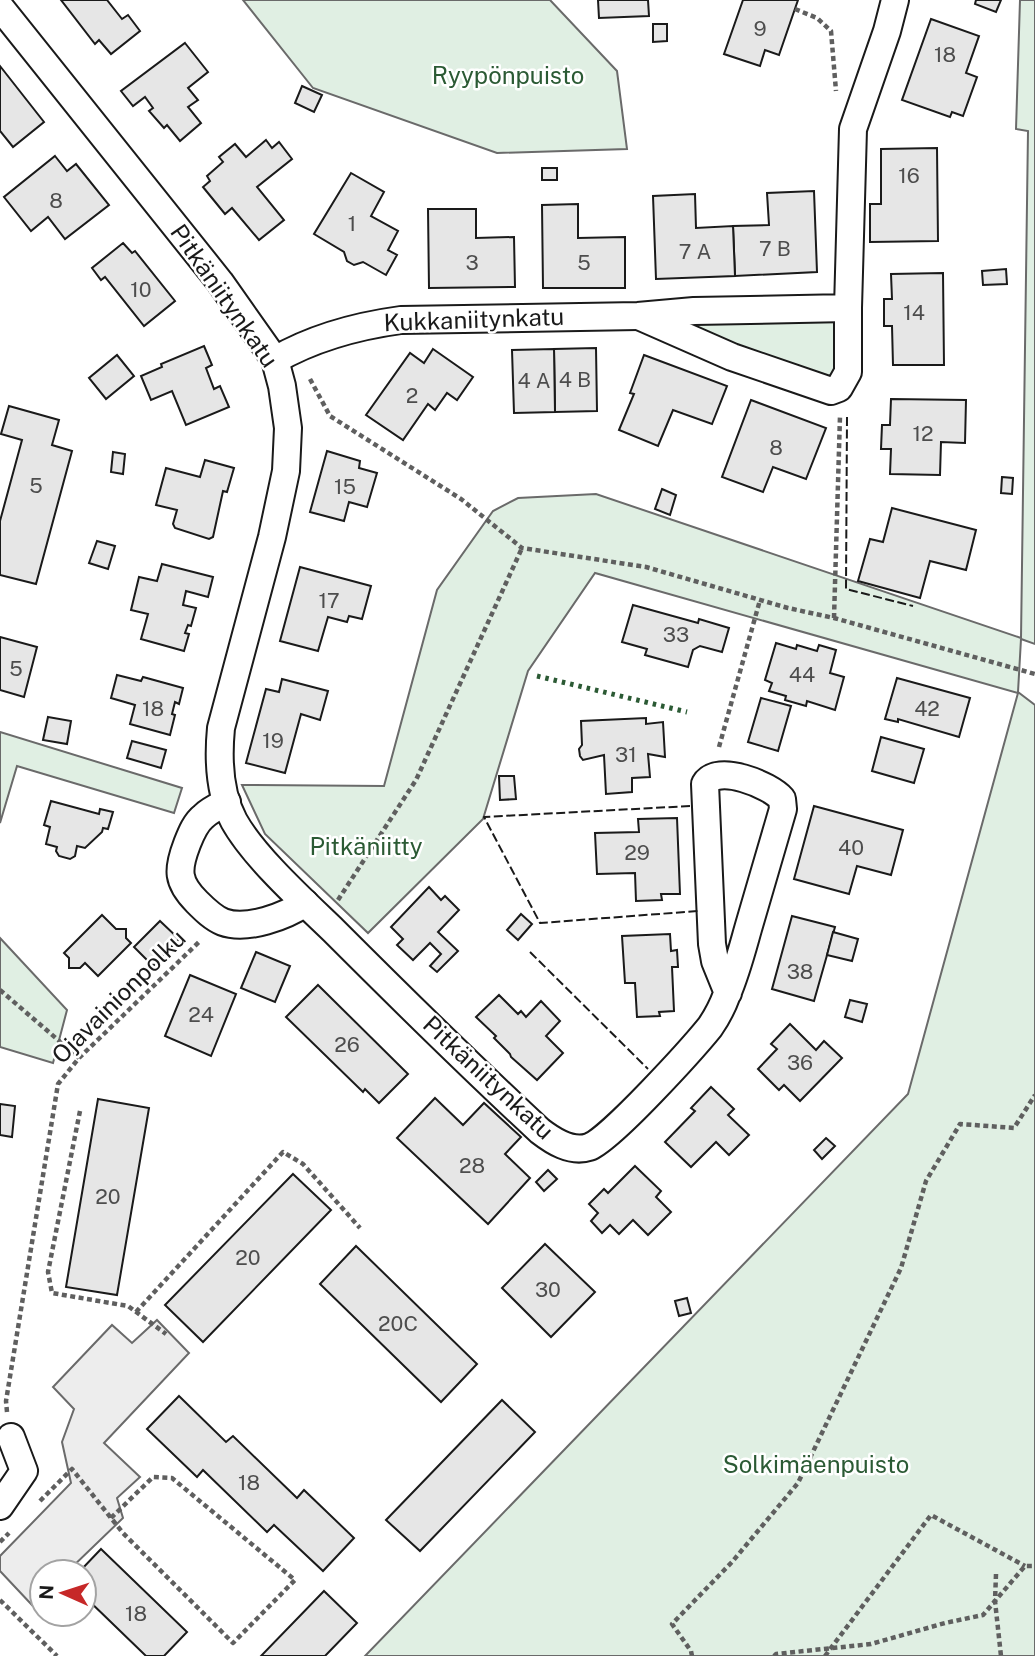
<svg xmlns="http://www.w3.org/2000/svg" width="1035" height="1656" font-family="'Public Sans',sans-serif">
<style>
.green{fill:#e0efe3;stroke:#6a6a6a;stroke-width:2}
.parking{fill:#ededed;stroke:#6a6a6a;stroke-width:2}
.building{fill:#e6e6e6;stroke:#1a1a1a;stroke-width:2}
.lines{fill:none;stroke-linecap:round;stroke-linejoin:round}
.street-casing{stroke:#1a1a1a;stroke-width:30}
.path{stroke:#5f5f5f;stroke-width:4.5;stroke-dasharray:5 3.5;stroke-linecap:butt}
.street{stroke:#fff;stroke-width:26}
.hedge{stroke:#2b5a34;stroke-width:5;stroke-dasharray:3.5 5;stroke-linecap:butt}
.fence{stroke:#1a1a1a;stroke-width:2;stroke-dasharray:9 3.5;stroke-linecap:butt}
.labels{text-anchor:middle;stroke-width:5;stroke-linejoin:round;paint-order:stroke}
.number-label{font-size:21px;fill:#4d4d4d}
.park-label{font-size:24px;fill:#2b5a34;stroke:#fff}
.street-label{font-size:24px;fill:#1a1a1a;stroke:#fff}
</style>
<rect width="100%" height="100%" fill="#fff"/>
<g class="green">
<path d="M243 0H550L617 71 627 149 497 153 313 88Z"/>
<path d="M1020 0H1035V644L1021 639 1018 692 1035 705V1656H365L908 1094 1018 693 595 573 528 671 483 819 368 933 265 834 242 785 384 786 437 590 493 511 518 498 596 494 1021 638 1028 131 1016 129Z"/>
<path d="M827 317 835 322 837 372 831 378 823 379 696 330 693 326 695 321Z"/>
<path d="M0 732 182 788 174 813 17 766 0 823Z"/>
<path d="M0 938 67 1010 53 1063 0 1047Z"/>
</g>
<path class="parking" d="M157 1320 189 1353 104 1443 140 1477 117 1498 123 1518 67 1572H42V1596L32 1605 0 1571V1556L71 1483 62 1442 74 1409 53 1387 112 1325 132 1343Z"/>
<g class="building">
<path d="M61 0H107L122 19 128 15 140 31 111 54 99 40 95 44Z"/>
<path d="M598 0H648L649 16 599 18Z"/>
<path d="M743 0H798L779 55 765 50 760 66 724 54Z"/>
<path d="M976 0H1001L996 12 975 4Z"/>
<path d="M931 19 979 36 966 73 977 77 963 116 952 112 950 117 902 100Z"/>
<path d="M653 24H667V41L653 42Z"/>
<path d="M185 43 208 72 188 88 198 100 188 107 201 123 180 141 167 125 164 128 149 111 153 108 145 97 133 106 121 91Z"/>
<path d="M0 66 44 122 13 147 0 131Z"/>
<path d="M302 86 322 95 314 112 295 103Z"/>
<path d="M266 140 272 148 279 142 292 159 257 187 284 220 259 240 232 208 225 214 203 187 210 181 207 176 223 162 219 157 235 144 246 157Z"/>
<path d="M937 148 938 241 870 242V204H881V149Z"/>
<path d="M55 156 67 171 76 164 109 205 65 239 48 217 31 231 4 197Z"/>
<rect x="542" y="168" width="15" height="12"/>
<path d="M351 173 384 192 371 216 398 231 388 250 397 255 386 275 363 262 354 265 347 261 344 252 314 234Z"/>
<path d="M814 191 817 272 735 276 733 226 769 225 767 193Z"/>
<path d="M695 194 696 228 733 226 735 276 656 279 653 196Z"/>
<path d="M578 204V238L625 237V288H543L542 205Z"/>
<path d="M428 209H476V238L514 237 515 287 429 288Z"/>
<path d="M123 243 132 253 135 251 175 301 144 326 105 277 101 280 92 268Z"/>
<path d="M1006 269 1007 284 983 285 982 271Z"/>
<path d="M943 273 944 365H893L892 326H884V299H892L891 274Z"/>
<path d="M204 346 212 365 206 368 214 389 220 386 229 407 186 425 172 391 151 400 141 376 162 367 161 364Z"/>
<path d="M596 348 597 411 555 412 554 349Z"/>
<path d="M433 349 473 377 457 400 447 393 435 410 428 404 403 440 366 415 410 353 424 363Z"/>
<path d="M554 349 555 412 514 413 512 350Z"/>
<path d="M117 355 134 376 106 399 89 378Z"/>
<path d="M644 355 727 386 712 424 673 410 658 446 619 430 634 394 630 393Z"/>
<path d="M891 399 966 400 965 443 941 442 940 475 890 474 891 449H881L882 425H890Z"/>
<path d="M751 400 826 428 806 479 773 467 763 492 722 477Z"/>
<path d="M9 406 59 420 52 445 72 451 36 584 0 575V521L22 440 1 434Z"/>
<path d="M327 451 360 461 359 468 377 473 367 507 349 502 344 521 310 512Z"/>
<path d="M113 452 125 454 123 474 111 472Z"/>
<path d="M205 460 234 468 227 492 223 491 213 537 209 539 175 528 173 524 177 510 156 505 166 468 200 477Z"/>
<path d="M1002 477 1013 478 1012 494 1001 493Z"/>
<path d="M662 489 676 495 670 515 655 509Z"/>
<path d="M892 508 976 530 966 570 930 561 920 598 858 581 870 539 883 542Z"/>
<path d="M97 541 115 546 108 569 89 563Z"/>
<path d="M162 564 213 577 208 597 186 591 183 605 196 608 191 626 188 625 185 633 189 634 184 651 141 639 148 614 131 610 139 577 157 581Z"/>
<path d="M300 567 371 586 362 619 349 616 347 622 328 617 318 651 280 641Z"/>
<path d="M633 605 698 623 699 619 729 628 722 652 700 646 693 650 688 667 645 655 647 649 622 642Z"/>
<path d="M0 637 37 647 24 697 0 690Z"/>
<path d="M776 643 796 649 797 645 817 651 819 645 836 650 830 673 844 677 835 710 807 701 806 706 785 700 786 696 769 691 772 683 765 680Z"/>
<path d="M117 675 141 681 143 677 183 688 179 704 175 702 172 714 175 715 170 735 130 724 135 705 111 698Z"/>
<path d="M897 678 970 698 959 737 898 719V722L885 719Z"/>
<path d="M282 679 328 691 320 720 301 714 285 773 246 763 266 689 279 692Z"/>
<path d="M761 698 791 706 778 751 748 742Z"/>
<path d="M48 717 71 721 67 744 43 740Z"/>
<path d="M646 718V724L663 722 665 757 648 754 650 777 632 778V792L606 794 604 755 583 760 580 756 579 749 582 745 581 721Z"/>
<path d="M881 737 924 749 914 783 872 771Z"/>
<path d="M132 741 166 750 161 768 127 758Z"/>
<path d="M499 776H514L516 799 500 800Z"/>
<path d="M51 801 99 814 100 809 113 812 108 829 103 828 102 832 85 848 77 846 75 856 70 859 59 856 56 851 57 847 46 844 50 827 44 825Z"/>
<path d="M814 806 903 830 891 875 857 866 849 894 794 879Z"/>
<path d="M677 818 680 894H661L662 900 636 901 635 873 597 874 595 833 639 832 638 819Z"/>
<path d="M429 887 441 900 445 896 459 910 438 932 458 951 437 972 430 966 441 954 430 943 413 960 397 945 403 939 391 927Z"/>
<path d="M521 914 532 924 518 940 507 930Z"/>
<path d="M102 915 116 929H126V938L131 943 98 976 85 963 80 968H69V958L64 953Z"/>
<path d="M792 916 835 927 814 1001 772 989Z"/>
<path d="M160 921 179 939 153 966 134 947Z"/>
<path d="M833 932 858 939 852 961 827 955Z"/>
<path d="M670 934 671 951 677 950 678 967H672L674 1011 659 1012 660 1016 637 1017 635 983H625L622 936Z"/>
<path d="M256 952 290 966 275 1002 241 988Z"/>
<path d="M190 975 236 994 211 1056 165 1036Z"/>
<path d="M318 985 408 1074 379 1103 365 1089 363 1092 286 1017Z"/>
<path d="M499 995 518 1014 521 1011 526 1017 541 1001 560 1021 546 1036 563 1053 537 1080 511 1057 510 1054 494 1038 496 1036 476 1017Z"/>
<path d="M850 1000 867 1004 862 1022 845 1017Z"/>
<path d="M790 1024 816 1050 824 1041 842 1058 800 1101 784 1085 779 1090 758 1069 777 1049 771 1044Z"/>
<path d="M711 1087 734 1109 728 1115 749 1135 729 1155 716 1142 691 1167 665 1142 695 1111 691 1108Z"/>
<path d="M435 1098 463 1125 484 1103 521 1137 505 1154 530 1178 488 1224 397 1138Z"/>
<path d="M98 1099 149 1108 117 1295 66 1287Z"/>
<path d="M0 1104 15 1106 12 1137 0 1135Z"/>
<path d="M826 1138 835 1146 822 1159 814 1150Z"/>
<path d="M635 1166 661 1191 656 1197 671 1212 648 1235 633 1220 619 1234 610 1225 602 1233 591 1221 598 1213 589 1204 604 1189 608 1193Z"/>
<path d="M548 1170 557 1179 544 1191 536 1182Z"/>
<path d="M293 1174 331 1210 203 1342 165 1305Z"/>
<path d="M545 1244 595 1292 551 1337 502 1288Z"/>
<path d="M356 1246 477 1364 441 1402 320 1284Z"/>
<path d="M687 1298 691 1313 679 1316 675 1301Z"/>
<path d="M179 1396 226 1442 233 1436 297 1498 304 1490 354 1538 323 1571 274 1525 267 1532 203 1470 197 1477 147 1429Z"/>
<path d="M502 1400 535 1432 420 1551 386 1520Z"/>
<path d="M101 1549 187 1632 164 1656H146L84 1596V1572H79Z"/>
<path d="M324 1591 357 1623 325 1656H261Z"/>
</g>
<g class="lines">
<defs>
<g id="street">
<path d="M0 7 220 282 275 360 282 386 288 428 286 471 272 537 221 728C218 759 219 793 234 821 254 857 304 902 334 931 402 999 470 1066 540 1131 553 1141 571 1153 589 1147 610 1140 693 1048 710 1027 717 1017 723 1005 727 994 737 971 743 946 750 922 761 884 772 847 783 809L782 799C770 785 717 763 705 784L712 944 715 961 728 993"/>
<path d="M641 317 732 357 831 391 839 388 848 372V308"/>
<path d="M275 360C313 338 357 326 401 320L638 316 694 311 848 308 853 129 887 31 895 0"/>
<path d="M227 802C219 806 210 810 204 816 195 823 191 834 187 844 177 870 177 882 197 902 205 910 213 918 223 922 247 931 286 916 305 903"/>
<path d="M0 1506 24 1471 11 1437"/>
</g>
</defs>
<use href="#street" class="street-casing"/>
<g class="path">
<path d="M795 9 817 18 831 31 836 91"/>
<path d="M310 379 330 416 461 499 522 548 646 567 788 608 834 618 1035 674"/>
<path d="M834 618 840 416"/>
<path d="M719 747 760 600"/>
<path d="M338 900 416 780 522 548"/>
<path d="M0 990 79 1058"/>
<path d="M80 1111 48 1272 52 1293 128 1306 166 1334"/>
<path d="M136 1312 283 1152 303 1164 360 1228"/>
<path d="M7 1412 6 1401 58 1084 79 1058 200 941"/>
<path d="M40 1501 72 1469 123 1533 233 1643 295 1580 172 1478 153 1477 111 1518"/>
<path d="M0 1542 9 1533"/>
<path d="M996 1574 995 1601 1001 1656"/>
<path d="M0 1600 57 1656"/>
<path d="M692 1656 691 1651 672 1624 732 1562 798 1483 901 1268 926 1181 960 1124 1014 1128 1035 1095"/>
<path d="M774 1656 776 1654 871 1644 945 1623 983 1615 1025 1566H1035"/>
<path d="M825 1656 931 1515 1025 1566"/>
</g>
<use href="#street" class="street"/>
<path class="hedge" d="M537 676 687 712"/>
<g class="fence">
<path d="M847 417 846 589 913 606"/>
<path d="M690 806 484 817 540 923 698 911"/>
<path d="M530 952 648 1069"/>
</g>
</g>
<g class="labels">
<g class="number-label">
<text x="760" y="36">9</text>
<text x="945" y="62">18</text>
<text x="909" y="183">16</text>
<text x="56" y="208">8</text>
<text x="352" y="231">1</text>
<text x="775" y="256">7 B</text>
<text x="695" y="259">7 A</text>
<text x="472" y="270">3</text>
<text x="584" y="270">5</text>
<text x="141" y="297">10</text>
<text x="914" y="320">14</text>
<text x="575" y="387">4 B</text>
<text x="534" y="388">4 A</text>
<text x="412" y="403">2</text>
<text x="923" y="441">12</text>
<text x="776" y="455">8</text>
<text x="36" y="493">5</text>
<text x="345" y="494">15</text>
<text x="329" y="608">17</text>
<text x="676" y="642">33</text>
<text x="16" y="676">5</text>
<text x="802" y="682">44</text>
<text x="153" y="716">18</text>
<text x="927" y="716">42</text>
<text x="273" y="748">19</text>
<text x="626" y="762">31</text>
<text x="851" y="855">40</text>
<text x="637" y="860">29</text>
<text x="800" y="979">38</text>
<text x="201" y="1022">24</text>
<text x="347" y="1052">26</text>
<text x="800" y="1070">36</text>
<text x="472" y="1173">28</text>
<text x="108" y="1204">20</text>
<text x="248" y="1265">20</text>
<text x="548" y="1297">30</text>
<text x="398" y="1331">20C</text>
<text x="249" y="1490">18</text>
<text x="136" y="1621">18</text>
</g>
<g class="park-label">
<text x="508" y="84">Ryypönpuisto</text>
<text x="366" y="855">Pitkäniitty</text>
<text x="816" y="1473">Solkimäenpuisto</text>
</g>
<g class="street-label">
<text transform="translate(224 296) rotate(55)" y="8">Pitkäniitynkatu</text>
<text transform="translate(474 320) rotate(-2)" y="8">Kukkaniitynkatu</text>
<text transform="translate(119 997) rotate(-45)" y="8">Ojavainionpolku</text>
<text transform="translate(488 1078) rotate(43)" y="8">Pitkäniitynkatu</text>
</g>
</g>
<g transform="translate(63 1593) rotate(273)"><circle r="33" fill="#ffffff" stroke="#a3a3a3" stroke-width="2"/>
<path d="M0-5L12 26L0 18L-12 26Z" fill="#c62828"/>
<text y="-10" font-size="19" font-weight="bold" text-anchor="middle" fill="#1a1a1a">N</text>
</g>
</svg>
